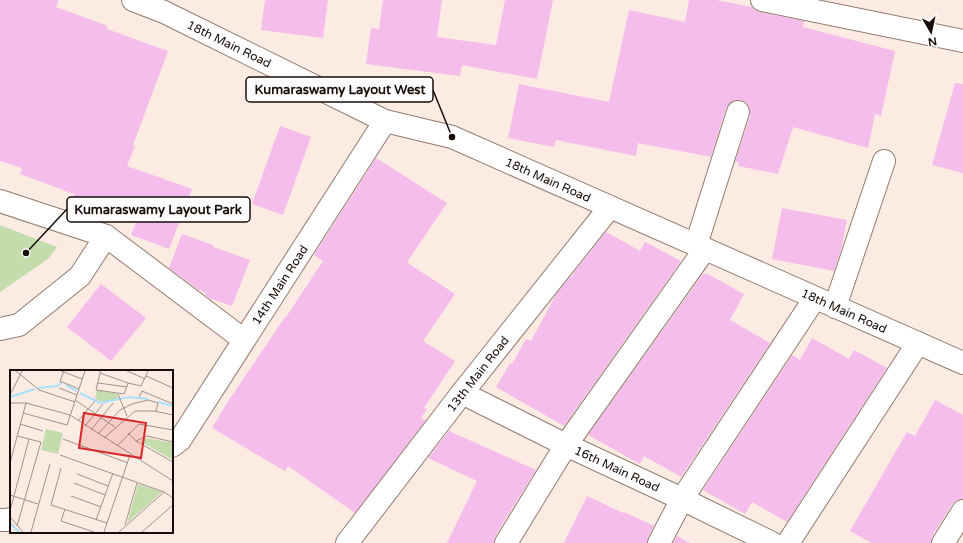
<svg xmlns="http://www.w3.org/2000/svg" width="963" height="543" font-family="'Varela Round',sans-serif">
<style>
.green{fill:#c2dcac}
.building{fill:#f4bdec}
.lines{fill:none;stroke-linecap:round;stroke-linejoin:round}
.street-casing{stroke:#937b6e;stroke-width:24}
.secondary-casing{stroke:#937b6e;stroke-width:24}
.street{stroke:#fff;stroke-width:22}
.secondary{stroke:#fff;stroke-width:22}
.labels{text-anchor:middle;stroke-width:3;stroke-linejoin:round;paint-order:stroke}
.street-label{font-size:12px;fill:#160d08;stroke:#fcfcfc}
.inset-river{fill:none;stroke:#a9e0fd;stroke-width:2}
.inset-road{fill:none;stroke:#a0928b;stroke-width:1}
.view{fill:#d62828;fill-opacity:0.15;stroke:#d62828;stroke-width:2}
.inset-edge{fill:none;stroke:#160d08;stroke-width:2}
.leader{fill:none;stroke:#160d08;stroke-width:1.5}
.callout-dot{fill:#160d08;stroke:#fcfcfc;stroke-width:1.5}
.callout{fill:#fcfcfc;stroke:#160d08;stroke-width:1.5}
.callout-label{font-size:13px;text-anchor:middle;font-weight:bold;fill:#160d08}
</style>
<rect width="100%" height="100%" fill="#fcebe3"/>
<path class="green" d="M0 225 57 247 48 259 0 292Z"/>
<g class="building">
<path d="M0 0H59L56 7 108 26 107 29 168 51 133 145 135 146 127 166 192 189 169 249 131 235 137 220 73 197 74 194 20 174 22 168 0 161Z"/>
<path d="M265 0H328L323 38 261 30Z"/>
<path d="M383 0H442L437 37 496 45 505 0H553L537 79 462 65 460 76 366 64 371 28 379 29Z"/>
<path d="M689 0H716L752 7 754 10 760 12 804 21 803 27 895 51 881 116 875 114 868 148 793 127 778 174 738 166 739 162H735L750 116V110L747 103 741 100H736L730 103 726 108 711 157 638 143 636 156 556 140 554 147 508 138 519 84 609 102 629 10 685 22Z"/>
<path d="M955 83 963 84V173L932 165Z"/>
<path d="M280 126 311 137 283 215 252 204Z"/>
<path d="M376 158 447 203 407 262 411 265 455 294 423 341 455 361 424 408 427 409 421 418 426 420 355 513 288 466 285 471 212 428 227 403 285 317H286L323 261 314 255Z"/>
<path d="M782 208 847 220 841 250 834 271 772 259Z"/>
<path d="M606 232 640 251 645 242 681 261 564 426 496 387 510 363 512 364 526 339 531 341 557 293 571 276 572 277 575 271Z"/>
<path d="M182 234 213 245V247L250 260 232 306 209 298 205 295 206 293 199 290 169 268Z"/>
<path d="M706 273 744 294 730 320 770 343 681 477 644 456 640 464 588 435 703 274 705 275Z"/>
<path d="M101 284 146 318 111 361 67 327Z"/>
<path d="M812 338 849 359 854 350 887 368 787 522 752 502 745 514 703 490 792 355 800 360Z"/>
<path d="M935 400 963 415V499L957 500 952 504 932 536 931 543H872L850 531 907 432 915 436Z"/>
<path d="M449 431 536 470 495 536 494 543H447L477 481 428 458Z"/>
<path d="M587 496 623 513 624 512 654 526 648 537 647 543H564Z"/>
<path d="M677 536 690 543H673Z"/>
</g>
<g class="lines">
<defs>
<g id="street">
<path d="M762 0 963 41"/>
<path d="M0 201 106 236 244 340"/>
<path d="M696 245 738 112"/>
<path d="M835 307 884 161"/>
<path d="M0 329 19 325 80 276 106 236"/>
<path d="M462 393 566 445 682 499 772 543"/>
<path d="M172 446 180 440 385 121"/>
<path d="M0 520H7L11 519"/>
<path d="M347 543 462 393 610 207"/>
<path d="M506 543 566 445 705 249"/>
<path d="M659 543 682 499 815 298"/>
<path d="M788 543 918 343"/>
<path d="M943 543 963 511"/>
</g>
<path id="secondary" d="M133 0 164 12 385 121 452 137 963 363"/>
</defs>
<use href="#street" class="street-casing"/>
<use href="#secondary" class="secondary-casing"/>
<use href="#street" class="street"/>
<use href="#secondary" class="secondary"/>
</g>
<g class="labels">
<g class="street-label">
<text transform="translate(229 44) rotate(26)" y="4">18th Main Road</text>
<text transform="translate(548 180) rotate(24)" y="4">18th Main Road</text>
<text transform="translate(280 285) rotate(-57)" y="4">14th Main Road</text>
<text transform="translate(844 311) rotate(24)" y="4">18th Main Road</text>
<text transform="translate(478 374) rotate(-52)" y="4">13th Main Road</text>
<text transform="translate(617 469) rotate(25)" y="4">16th Main Road</text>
</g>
</g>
<g transform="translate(10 370)">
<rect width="163" height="163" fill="#fcebe3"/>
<path d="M87 20 107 24 108 29 94 32 85 29ZM36 59 53 63 48 84 31 80ZM136 68 163 73V90L130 71ZM128 114 152 122 117 153Z" fill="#c2dcac"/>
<path class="inset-river" d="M56 15 67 21M28 18 47 16 52 12M70 23 90 33 119 27 138 29M0 27 25 19M148 32 163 36M0 153 9 162"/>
<path class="inset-road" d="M6 1 29 20 65 32M51 1 72 9M54 1 50 11 69 19M117 1 135 9M90 3 118 13 114 24 86 20 90 3V1M136 6 163 18M88 13 117 17M118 13 131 16 138 1M49 18 67 25M108 24 117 46M0 25 12 1M129 27 132 21 163 34M65 30 105 57M0 33H16M13 43 57 55 75 1M68 51 85 31M10 54 33 61M75 56 93 34M81 60 103 33M118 63 126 71 163 92M88 64 110 40 122 34 138 30 148 33 146 41M7 66 31 72 7 156M94 68 125 41H144L163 45M53 69 118 93M126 71 137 66 163 72M107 76 129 54 163 60M50 85 154 122 163 128M0 93 16 33 60 45 163 111M51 98 41 135 97 153M67 104 98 116M64 113 95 125M0 125 28 134M61 126 91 137M55 139 51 151 84 162M0 141 19 69M0 147 13 162M86 150 103 103M115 155 127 113M21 162 40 94M94 162 120 85M109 162 154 122M132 162 163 135"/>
<path class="view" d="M74 43 136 53 131 88 69 78Z"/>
<rect width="163" height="163" class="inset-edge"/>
</g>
<path class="leader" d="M452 137L433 90M26 253L67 209"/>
<g class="callout-dot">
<circle cx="452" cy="137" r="4"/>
<circle cx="26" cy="253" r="4"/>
</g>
<g class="callout">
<rect x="246" y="77" width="187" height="25" rx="4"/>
<rect x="67" y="197" width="183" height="25" rx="4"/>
</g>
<g class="callout-label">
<text x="340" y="94">Kumaraswamy Layout West</text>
<text x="158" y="214">Kumaraswamy Layout Park</text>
</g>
<g transform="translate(931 32) rotate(171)" stroke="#fcfcfc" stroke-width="3" paint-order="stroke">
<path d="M0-3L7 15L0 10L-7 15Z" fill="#160d08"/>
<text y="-6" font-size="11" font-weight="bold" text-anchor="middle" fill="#160d08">N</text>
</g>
</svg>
